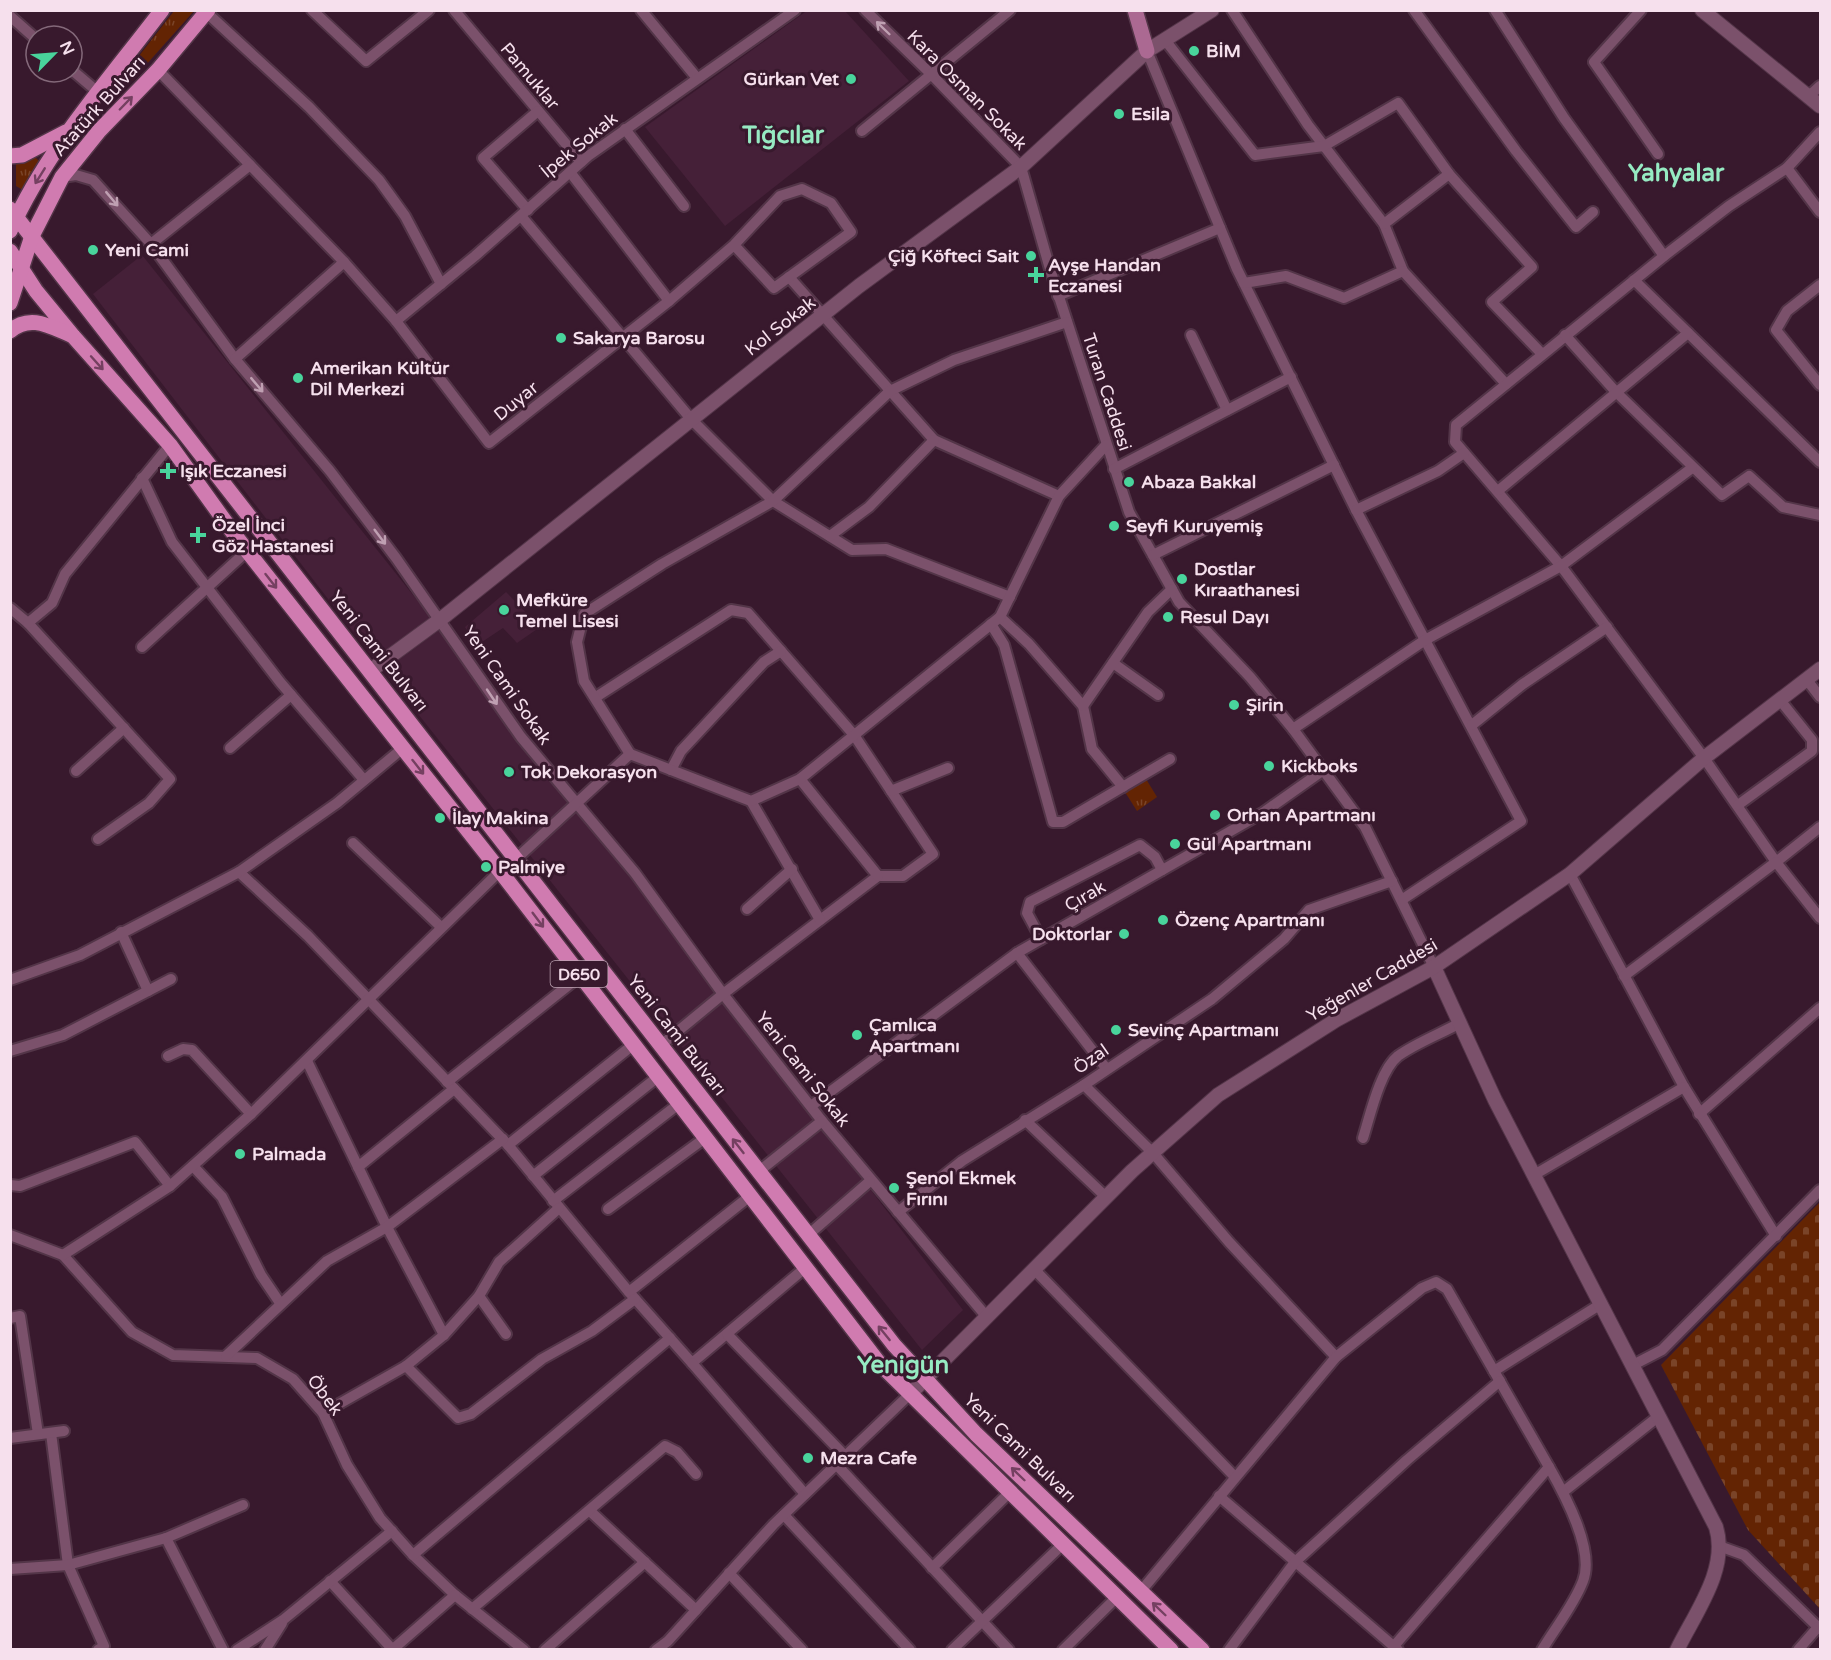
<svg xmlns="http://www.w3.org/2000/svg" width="1831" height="1660" font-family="'Varela Round',sans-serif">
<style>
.built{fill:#452038}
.grass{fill:url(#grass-tufts)}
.cemetery{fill:url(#cemetery-stones)}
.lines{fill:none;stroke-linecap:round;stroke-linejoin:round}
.minor-casing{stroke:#533548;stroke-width:14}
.tertiary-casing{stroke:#533548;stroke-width:16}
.secondary-casing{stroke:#533548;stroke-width:18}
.primary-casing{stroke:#533548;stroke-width:18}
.minor{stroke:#7b516b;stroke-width:10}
.tertiary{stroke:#7b516b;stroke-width:14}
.secondary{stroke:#ab6992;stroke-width:15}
.primary{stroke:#d07bb0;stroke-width:15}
.oneway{stroke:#bfa0b2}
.oneway2{stroke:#754061}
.poi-dot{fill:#49d49c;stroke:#38192d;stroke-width:2}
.labels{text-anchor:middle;stroke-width:6;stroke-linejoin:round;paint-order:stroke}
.shield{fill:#38192d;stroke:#bda4b3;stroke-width:1.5}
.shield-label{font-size:16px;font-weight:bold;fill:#f6e0ed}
.poi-label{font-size:18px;font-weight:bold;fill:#f6e0ed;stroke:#38192d;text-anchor:start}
.street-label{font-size:18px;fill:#f6e0ed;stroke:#38192d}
.district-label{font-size:24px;font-weight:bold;fill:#96eac2;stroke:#38192d}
</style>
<defs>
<pattern id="grass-tufts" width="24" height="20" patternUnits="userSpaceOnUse" patternTransform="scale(1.5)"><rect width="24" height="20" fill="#632403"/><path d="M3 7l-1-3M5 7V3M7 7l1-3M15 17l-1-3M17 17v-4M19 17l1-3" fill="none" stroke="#7a4428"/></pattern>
<pattern id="cemetery-stones" width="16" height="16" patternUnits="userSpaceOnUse" patternTransform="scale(1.5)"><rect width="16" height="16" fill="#632403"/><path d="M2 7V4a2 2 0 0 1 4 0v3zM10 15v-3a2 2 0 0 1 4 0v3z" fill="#7a4428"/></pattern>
</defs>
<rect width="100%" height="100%" fill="#38192d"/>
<g class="built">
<path d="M808 10 845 11 909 81 725 226 645 127Z"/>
<path d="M142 255 425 610 963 1310 922 1350 369 652 93 294Z"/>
<path d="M506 592 540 627 517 643 503 628 476 646 465 627Z"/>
</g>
<g class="grass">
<path d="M174 11H194L129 84 121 79Z"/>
<path d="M35 157 40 162 23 190 16 186V164Z"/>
<path d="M1146 779 1157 797 1137 811 1125 792Z"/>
</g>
<path class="cemetery" d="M1820 1202V1609L1748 1530 1661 1365Z"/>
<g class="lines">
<defs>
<g id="minor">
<path d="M312 10 366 61 429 10"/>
<path d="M454 10 581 162"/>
<path d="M641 10 697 78"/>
<path d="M865 10 932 75 1021 167 1050 269 1129 512 1179 602 1250 677 1293 729 1365 827 1434 967"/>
<path d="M1232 10 1308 125 1384 224 1403 271 1506 384"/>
<path d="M1414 10 1516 151 1576 227 1593 212"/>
<path d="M1495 10 1564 118 1664 256"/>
<path d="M1641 10 1594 62 1658 154"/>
<path d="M206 12 309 107 379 180 405 216 441 284"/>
<path d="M10 16 36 39"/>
<path d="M1165 40 1255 155 1324 146 1398 103 1449 174 1532 267 1492 302 1542 354"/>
<path d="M1147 51 1237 269 1356 510 1521 821 1403 899"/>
<path d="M72 70 99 93"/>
<path d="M158 70 344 262"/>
<path d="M1809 96 1820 86"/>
<path d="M625 129 684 206"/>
<path d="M862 131 1010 10"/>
<path d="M1820 132 1787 168 1729 206 1664 256 1456 425 1455 442 1561 566 1704 758 1776 862 1820 827"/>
<path d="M1787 168 1820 212"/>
<path d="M570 172 669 301"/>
<path d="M62 177 76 175 93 180 151 244 235 359 330 471 396 558 521 737 635 873 723 994 822 1121 986 1316"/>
<path d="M528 210 483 158 538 111"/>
<path d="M521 216 691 419 773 501 852 550 886 549 1010 597"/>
<path d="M1384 224 1449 174"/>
<path d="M151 244 250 165"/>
<path d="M789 277 934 440 1059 496"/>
<path d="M1634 280 1820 462"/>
<path d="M1244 283 1286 276 1344 298 1403 271"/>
<path d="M1820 285 1787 311 1776 330 1820 385"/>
<path d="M1058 296 1220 228"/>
<path d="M396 321 475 256 588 156 795 10"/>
<path d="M1191 335 1227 410"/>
<path d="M1565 335 1616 392 1722 495 1749 476 1783 507 1820 515"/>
<path d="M235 359 344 262 396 321 489 443 669 301 734 245 780 196 802 189 831 203 851 232 774 288 734 245"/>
<path d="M1114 469 1291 377"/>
<path d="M142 478 172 542 280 682 364 780"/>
<path d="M1499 490 1688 333"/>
<path d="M1356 510 1438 471 1464 453"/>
<path d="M830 536 869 507 934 440"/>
<path d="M1153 555 1334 465"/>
<path d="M10 608 28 623 170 779 149 803 98 839"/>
<path d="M1000 617 1029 644 1083 706 1092 749 1123 787"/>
<path d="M28 623 52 603 65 574 170 445"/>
<path d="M991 624 1004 645 1053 822H1063L1170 759"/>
<path d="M142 647 247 551"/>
<path d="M1113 663 1158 695"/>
<path d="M1807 680 1820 697"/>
<path d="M596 697 731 610 748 613 854 735 933 854 903 876H878L723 994 660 1046"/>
<path d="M1083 706 1148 612 1172 589"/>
<path d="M1472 725 1523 684 1607 627"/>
<path d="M1293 729 1425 640 1561 566 1692 468"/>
<path d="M230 748 291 695"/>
<path d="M630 754 584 681 577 642 584 614 662 564 773 501 890 391 954 360 1067 322"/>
<path d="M671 770 681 751 764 662 781 651"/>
<path d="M76 771 124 728"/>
<path d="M800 779 878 876"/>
<path d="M891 791 948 768"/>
<path d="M751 801 820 920"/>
<path d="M1738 805 1812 751V740L1780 700"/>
<path d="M353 843 441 927"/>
<path d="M516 859 630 754 751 801 800 779 1000 617 1059 496 1106 445"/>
<path d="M239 872 308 936 508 1145 629 1292 692 1363 805 1268"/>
<path d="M1570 874 1684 1087 1776 1236"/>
<path d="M747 909 792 869"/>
<path d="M121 932 148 991"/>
<path d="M1041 939 1027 913 1030 902 1140 845 1155 857 1162 870"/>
<path d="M1017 953 1106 1068"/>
<path d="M1624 976 1776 862 1820 918"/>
<path d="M10 980 80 955 239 872 337 803 403 748"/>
<path d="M10 1051 63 1035 171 979"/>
<path d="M168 1056 183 1049 192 1050 251 1114"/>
<path d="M307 1061 387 1227 444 1335"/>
<path d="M447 1082 580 976"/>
<path d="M1084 1085 1153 1153 1229 1242 1336 1357"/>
<path d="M811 1106 1017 953 1264 812 1325 769"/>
<path d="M1699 1114 1820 1008"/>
<path d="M1025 1120 1106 1197"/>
<path d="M1363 1138C1370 1116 1380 1070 1398 1056 1416 1043 1440 1034 1460 1023"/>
<path d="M508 1145 634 1044"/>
<path d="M193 1166 222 1197 261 1275 280 1303"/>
<path d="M358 1167 454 1089"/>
<path d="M758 1172 822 1121"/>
<path d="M1534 1175 1684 1087"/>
<path d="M533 1176 659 1076"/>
<path d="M10 1185 20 1186 135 1142 170 1186"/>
<path d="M553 1201 680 1103"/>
<path d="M608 1209 705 1138"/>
<path d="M898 1212 962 1161 1084 1085 1212 999 1284 939 1309 910 1392 881"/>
<path d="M10 1235 63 1255 132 1332 173 1355 257 1358 293 1379 323 1413 347 1465 380 1518 413 1555 455 1595 524 1650"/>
<path d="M807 1236 870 1181"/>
<path d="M63 1255 170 1186 251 1114 500 871"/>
<path d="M1034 1269 1235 1477"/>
<path d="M629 1292 750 1196"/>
<path d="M479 1296 506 1334"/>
<path d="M10 1318 20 1316 38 1434"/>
<path d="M727 1334 845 1456"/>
<path d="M226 1356 327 1261 387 1227 503 1139"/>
<path d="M692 1363 805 1494"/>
<path d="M1633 1365 1662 1350 1820 1190"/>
<path d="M406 1366 458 1418 471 1414 542 1359 592 1331 635 1299"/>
<path d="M1494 1371 1601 1304"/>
<path d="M323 1413 406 1366 444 1335 479 1296 499 1262 559 1208"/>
<path d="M51 1433 68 1565 104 1646 98 1650"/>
<path d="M10 1438 64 1431"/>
<path d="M836 1464 1009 1650"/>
<path d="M1563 1492 1659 1416"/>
<path d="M1219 1496 1398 1650"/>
<path d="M590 1511 696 1610"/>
<path d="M784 1515 910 1650"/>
<path d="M166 1538 223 1650"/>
<path d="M1719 1546 1744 1555 1820 1629"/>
<path d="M413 1555 670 1338"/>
<path d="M932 1568 1010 1492"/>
<path d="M10 1569 68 1565 166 1538 243 1505"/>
<path d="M729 1573 802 1650"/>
<path d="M330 1581 393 1650"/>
<path d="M1141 1591 1336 1357 1422 1288 1436 1282 1447 1289 1549 1467C1565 1495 1595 1550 1583 1581 1574 1605 1555 1628 1542 1650"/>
<path d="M472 1609 665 1446 677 1452 696 1474"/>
<path d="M1394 1646 1549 1467"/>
<path d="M237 1650 283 1620 392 1531"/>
<path d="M265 1650 282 1623"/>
<path d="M392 1650 455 1595"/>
<path d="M545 1650 645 1562"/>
<path d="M656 1650 668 1641 774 1524 909 1395"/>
<path d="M952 1650 1063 1544"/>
<path d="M1063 1650 1117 1597"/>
<path d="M1229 1650 1295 1562 1407 1460 1500 1381"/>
<path d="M1798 1650 1818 1627"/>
</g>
<g id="tertiary">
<path d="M1702 10 1820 106"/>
<path d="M370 671 441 619 859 286 1021 167 1147 51 1212 10"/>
<path d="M1434 967 1495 1100 1716 1527C1729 1569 1695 1613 1677 1650"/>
<path d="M909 1395 1132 1171 1218 1095 1336 1020 1434 967 1570 874 1704 758 1820 669"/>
</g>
<path id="secondary" d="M1135 10 1147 51"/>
<g id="primary">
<path d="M10 156 22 155 66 132"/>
<path d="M10 209 894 1345 976 1434 1202 1650"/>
<path d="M10 231C47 149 108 81 162 10"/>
<path d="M10 251 36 291 73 336 170 445 237 538 500 871 879 1363 1171 1650"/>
<path d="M10 303 32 236 62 177 99 131 158 70 208 10"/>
<path d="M10 331C30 314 49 326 71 335"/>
</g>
</defs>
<use href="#minor" class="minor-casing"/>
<use href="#tertiary" class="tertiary-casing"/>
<use href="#secondary" class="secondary-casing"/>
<use href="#primary" class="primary-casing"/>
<use href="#minor" class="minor"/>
<use href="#tertiary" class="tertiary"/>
<use href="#secondary" class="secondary"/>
<use href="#primary" class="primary"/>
</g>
<defs><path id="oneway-shaft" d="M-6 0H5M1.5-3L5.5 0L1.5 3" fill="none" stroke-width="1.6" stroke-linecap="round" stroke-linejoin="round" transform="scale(1.5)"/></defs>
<g class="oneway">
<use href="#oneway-shaft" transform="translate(883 28) rotate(-136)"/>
<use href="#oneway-shaft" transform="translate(112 199) rotate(50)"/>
<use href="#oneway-shaft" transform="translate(257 385) rotate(50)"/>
<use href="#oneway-shaft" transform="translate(380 537) rotate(53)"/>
<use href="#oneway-shaft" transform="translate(492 697) rotate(56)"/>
</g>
<g class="oneway2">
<use href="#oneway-shaft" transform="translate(126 103) rotate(-46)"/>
<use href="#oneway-shaft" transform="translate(40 176) rotate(122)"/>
<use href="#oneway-shaft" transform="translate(97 363) rotate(48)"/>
<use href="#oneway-shaft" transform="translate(271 581) rotate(52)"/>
<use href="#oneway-shaft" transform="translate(418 767) rotate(52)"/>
<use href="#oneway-shaft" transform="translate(538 920) rotate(53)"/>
<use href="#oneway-shaft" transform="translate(738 1146) rotate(-128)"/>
<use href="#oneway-shaft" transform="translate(884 1333) rotate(-129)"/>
<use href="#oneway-shaft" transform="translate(1018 1474) rotate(-136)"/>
<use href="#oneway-shaft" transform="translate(1159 1609) rotate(-136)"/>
</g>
<g class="poi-dot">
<circle cx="1194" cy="51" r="6"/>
<circle cx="851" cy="79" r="6"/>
<circle cx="1119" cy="114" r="6"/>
<circle cx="93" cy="250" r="6"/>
<circle cx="1031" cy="256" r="6"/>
<path d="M1033 266h6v6h6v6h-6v6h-6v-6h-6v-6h6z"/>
<circle cx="561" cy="338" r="6"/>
<circle cx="298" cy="378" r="6"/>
<path d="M165 462h6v6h6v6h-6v6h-6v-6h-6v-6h6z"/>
<circle cx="1129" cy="482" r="6"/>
<circle cx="1114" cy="526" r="6"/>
<path d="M195 526h6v6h6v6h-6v6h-6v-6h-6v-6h6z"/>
<circle cx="1182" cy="579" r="6"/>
<circle cx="504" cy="610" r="6"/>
<circle cx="1168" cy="617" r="6"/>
<circle cx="1234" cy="705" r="6"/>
<circle cx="1269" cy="766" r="6"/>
<circle cx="509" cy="772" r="6"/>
<circle cx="1215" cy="815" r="6"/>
<circle cx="440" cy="818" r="6"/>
<circle cx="1175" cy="844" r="6"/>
<circle cx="486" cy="867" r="6"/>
<circle cx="1163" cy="920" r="6"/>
<circle cx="1124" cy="934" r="6"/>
<circle cx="1116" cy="1030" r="6"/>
<circle cx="857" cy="1035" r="6"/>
<circle cx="240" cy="1154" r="6"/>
<circle cx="894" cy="1188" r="6"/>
<circle cx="808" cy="1458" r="6"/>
</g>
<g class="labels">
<rect class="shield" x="550.5" y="961" width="57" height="26" rx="4.5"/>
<g class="shield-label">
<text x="579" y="980">D650</text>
</g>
<g class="poi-label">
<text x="1206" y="57">BİM</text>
<text x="839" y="85" text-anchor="end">Gürkan Vet</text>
<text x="1131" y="120">Esila</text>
<text x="105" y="256">Yeni Cami</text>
<text x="1019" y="262" text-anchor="end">Çiğ Köfteci Sait</text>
<text x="1048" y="271">Ayşe Handan<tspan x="1048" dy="21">Eczanesi</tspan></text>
<text x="573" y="344">Sakarya Barosu</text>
<text x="310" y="374">Amerikan Kültür<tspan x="310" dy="21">Dil Merkezi</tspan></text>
<text x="180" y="477">Işık Eczanesi</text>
<text x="1141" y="488">Abaza Bakkal</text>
<text x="212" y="531">Özel İnci<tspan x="212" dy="21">Göz Hastanesi</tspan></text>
<text x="1126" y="532">Seyfi Kuruyemiş</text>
<text x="1194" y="575">Dostlar<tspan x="1194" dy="21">Kıraathanesi</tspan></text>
<text x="516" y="606">Mefküre<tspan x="516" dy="21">Temel Lisesi</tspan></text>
<text x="1180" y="623">Resul Dayı</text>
<text x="1246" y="711">Şirin</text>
<text x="1281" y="772">Kickboks</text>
<text x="521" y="778">Tok Dekorasyon</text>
<text x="1227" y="821">Orhan Apartmanı</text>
<text x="452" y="824">İlay Makina</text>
<text x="1187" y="850">Gül Apartmanı</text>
<text x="498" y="873">Palmiye</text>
<text x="1175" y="926">Özenç Apartmanı</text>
<text x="1112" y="940" text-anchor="end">Doktorlar</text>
<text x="869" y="1031">Çamlıca<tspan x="869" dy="21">Apartmanı</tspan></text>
<text x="1128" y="1036">Sevinç Apartmanı</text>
<text x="252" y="1160">Palmada</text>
<text x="906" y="1184">Şenol Ekmek<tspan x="906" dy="21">Fırını</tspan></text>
<text x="820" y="1464">Mezra Cafe</text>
</g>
<g class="street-label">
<text transform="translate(530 76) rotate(50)" y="6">Pamuklar</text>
<text transform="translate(967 90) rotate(45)" y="6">Kara Osman Sokak</text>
<text transform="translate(99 106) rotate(-48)" y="6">Atatürk Bulvarı</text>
<text transform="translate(579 145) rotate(-39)" y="6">İpek Sokak</text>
<text transform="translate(780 326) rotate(-38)" y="6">Kol Sokak</text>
<text transform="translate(1107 392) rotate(72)" y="6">Turan Caddesi</text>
<text transform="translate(516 401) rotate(-39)" y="6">Duyar</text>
<text transform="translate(379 651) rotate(52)" y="6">Yeni Cami Bulvarı</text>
<text transform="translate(507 685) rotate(55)" y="6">Yeni Cami Sokak</text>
<text transform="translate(1085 896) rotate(-30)" y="6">Çırak</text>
<text transform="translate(1372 980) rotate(-30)" y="6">Yeğenler Caddesi</text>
<text transform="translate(677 1035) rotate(52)" y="6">Yeni Cami Bulvarı</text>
<text transform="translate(1091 1059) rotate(-35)" y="6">Özal</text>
<text transform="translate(803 1069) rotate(52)" y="6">Yeni Cami Sokak</text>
<text transform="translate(325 1395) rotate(53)" y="6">Öbek</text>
<text transform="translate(1020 1448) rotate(44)" y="6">Yeni Cami Bulvarı</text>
</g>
<g class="district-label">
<text x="783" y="143">Tığcılar</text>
<text x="1676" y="181">Yahyalar</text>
<text x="903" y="1373">Yenigün</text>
</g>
</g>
<rect width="1831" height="1660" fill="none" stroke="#f6e0ed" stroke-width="24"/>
<g transform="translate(54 54) rotate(65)"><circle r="28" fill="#38192d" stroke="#84697a" stroke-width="1.5"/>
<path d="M0-4.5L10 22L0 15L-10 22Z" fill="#49d49c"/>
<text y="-9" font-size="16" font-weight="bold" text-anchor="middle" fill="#f6e0ed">N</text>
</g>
</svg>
